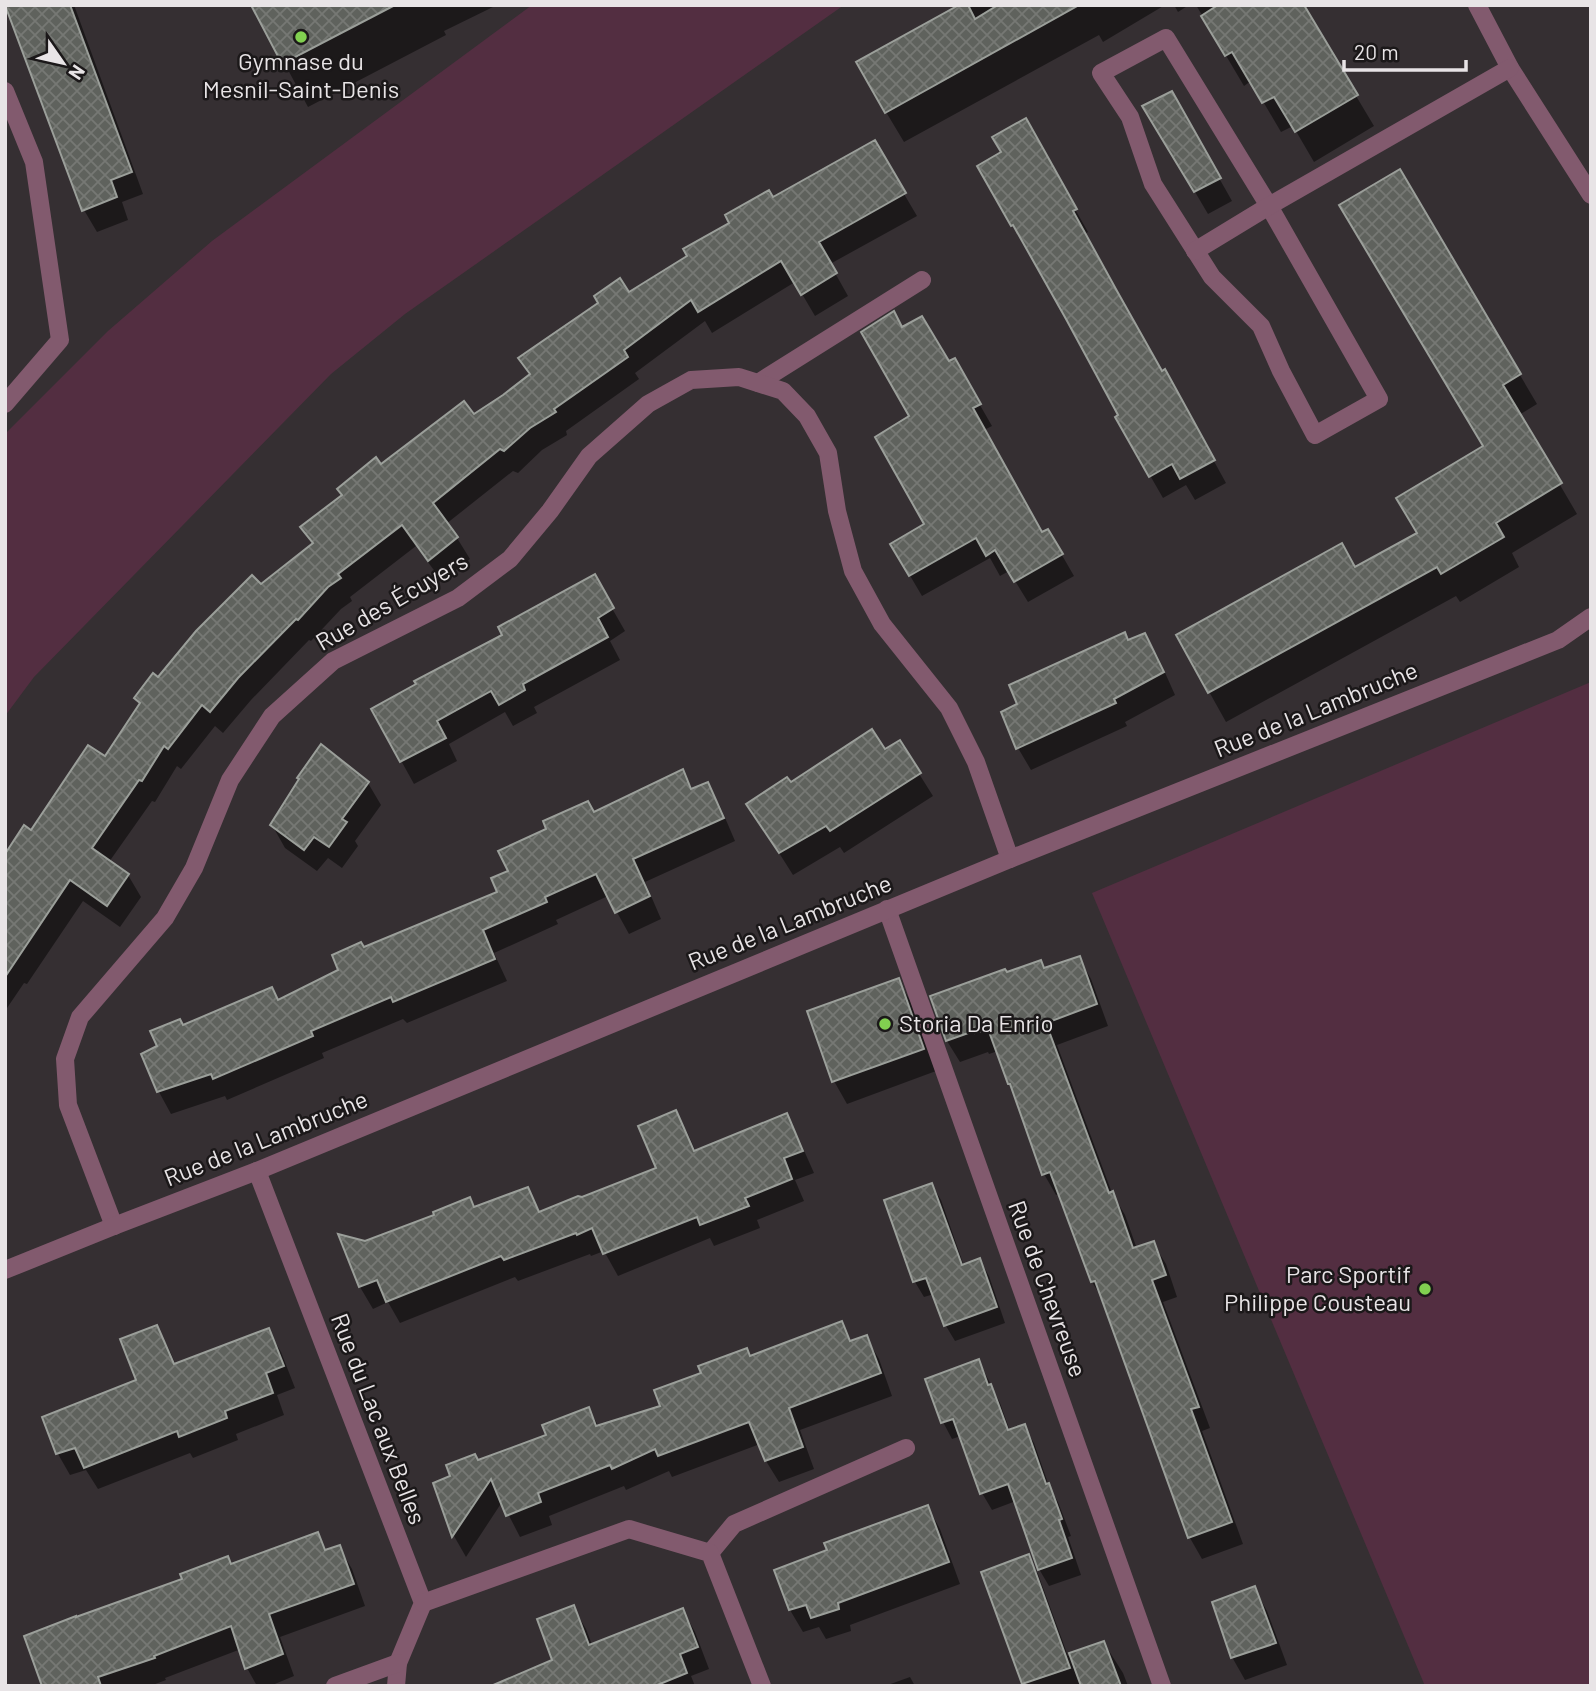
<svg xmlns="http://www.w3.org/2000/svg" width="1596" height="1691" font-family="Barlow,sans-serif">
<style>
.green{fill:#532e41}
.shadow{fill:#0007}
.building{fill:url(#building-cross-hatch);stroke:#9b9f9a;stroke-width:2}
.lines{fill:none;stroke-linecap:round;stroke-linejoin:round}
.minor{stroke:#825a6e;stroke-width:18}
.poi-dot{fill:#81d050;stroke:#1b1819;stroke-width:2.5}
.labels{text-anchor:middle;stroke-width:5;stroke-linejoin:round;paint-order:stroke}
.poi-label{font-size:24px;fill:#e8e4e6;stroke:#1b1819}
.street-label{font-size:24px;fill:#e8e4e6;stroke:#1b1819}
</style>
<defs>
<pattern id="building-cross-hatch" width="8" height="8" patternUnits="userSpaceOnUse" patternTransform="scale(1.75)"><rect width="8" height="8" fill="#5f625d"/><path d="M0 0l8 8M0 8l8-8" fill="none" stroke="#767874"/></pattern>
</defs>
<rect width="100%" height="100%" fill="#352f32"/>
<g class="green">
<path d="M532 5H844L405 314 331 374 34 677 5 716V434L108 331 212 241Z"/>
<path d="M1591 682V1686H1425L1092 893Z"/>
</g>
<g class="shadow">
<path d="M16 5H74L143 194 122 202 128 220 97 232 84 210Z"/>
<path d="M253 5H493V7L444 31 446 35 308 107Z"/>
<path d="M962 5H1165L1103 42 1099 35 904 142 886 112Z"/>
<path d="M1174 5H1189L1178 12Z"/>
<path d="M1196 5H1290L1304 9 1374 126 1314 162 1293 126 1281 132 1251 81 1244 86Z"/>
<path d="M1171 93 1232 201 1208 214 1145 107Z"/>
<path d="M1025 121 1088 232 1084 234 1161 373 1177 394 1226 483 1195 500 1186 485 1163 498 1117 418 1121 416 1027 246 1025 247 979 167 1003 153Z"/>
<path d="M874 143 917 216 830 264 848 296 815 316 795 282 712 333 705 321 635 373 639 379 566 431 567 435 542 450 518 473 513 471 446 524 457 538 470 559 442 581 416 546 350 597 352 601 341 609 311 641 309 640 251 700 223 733 215 726 181 769 177 766 155 802 152 801 109 862 128 875 141 897 120 927 83 901 27 984 24 983 5 1011V857L105 759 141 706 136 698 261 586 313 546 302 528 381 466 474 417 530 375 520 359 689 257 772 199Z"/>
<path d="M1400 171 1537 404 1519 415 1577 514 1512 553 1519 567 1460 602 1456 596 1226 722 1178 636 1355 569 1419 534 1485 447Z"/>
<path d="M902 329 948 364 954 360 992 426 984 430 1042 534 1048 531 1074 576 1028 602 1009 571 1000 576 990 558 922 596 892 545 926 525 911 417Z"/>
<path d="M594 577 625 631 610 641 620 660 534 707 537 713 513 726 505 712 449 744 457 761 414 784 373 710 505 636Z"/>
<path d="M1125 634 1129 642 1145 635 1158 657 1175 695 1125 722 1127 726 1031 770 1018 748Z"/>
<path d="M899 742 933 796 844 853 840 847 793 875 748 804 791 784 884 751Z"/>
<path d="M682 771 693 790 707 784 720 806 735 841 645 882 661 919 629 934 608 896 556 920 558 924 494 953 507 981 407 1023 403 1019 322 1053 324 1058 227 1100 225 1096 171 1114 159 1092 143 1055 159 1047 182 1027 272 989 279 1001 341 971 363 950 499 892 510 872 594 814Z"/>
<path d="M368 783 381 805 355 841 358 846 342 868 328 858 317 871 285 848 272 825Z"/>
<path d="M1079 958 1091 979 1108 1026 1057 1045 1112 1193 1125 1215 1137 1249 1153 1243 1166 1264 1177 1297 1163 1302 1210 1428 1202 1431 1243 1544 1202 1559 1190 1538 1105 1303 1092 1282 1060 1194 1056 1195 1044 1174 1016 1096 1009 1084 998 1051 989 1054 988 1052 960 1062 947 1041 932 997 1006 974 1045 970Z"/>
<path d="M898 980 911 1002 936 1071 847 1104 834 1081 809 1012Z"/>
<path d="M676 1112 688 1134 696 1152 786 1115 798 1137 814 1173 795 1180 804 1201 757 1220 760 1228 714 1246 710 1238 618 1276 604 1251 591 1256 590 1254 518 1281 515 1277 400 1323 388 1302 373 1309 360 1287 341 1236 365 1243 474 1209 527 1189 541 1213 582 1199 659 1169Z"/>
<path d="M932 1185 941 1200 964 1266 980 1260 989 1276 1005 1323 955 1341 946 1326 934 1294 924 1297 915 1282 886 1201Z"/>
<path d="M841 1323 852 1342 866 1337 879 1359 892 1396 800 1430 814 1469 779 1482 766 1461 760 1444 672 1477 669 1471 626 1490 624 1486 549 1516 552 1525 520 1537 502 1502 466 1557 454 1536 435 1484 477 1462 548 1436 589 1409 599 1427 662 1407 750 1357Z"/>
<path d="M157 1327 169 1349 176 1365 268 1330 281 1352 295 1388 277 1395 284 1415 236 1434 238 1440 193 1458 190 1453 98 1489 86 1470 70 1475 58 1454 44 1418 139 1381Z"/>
<path d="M979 1361 1000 1403 1010 1431 1024 1426 1034 1443 1049 1486 1058 1502 1071 1536 1068 1537 1081 1575 1049 1586 1039 1569 1016 1501 992 1510 982 1493 961 1436 952 1439 943 1422 927 1380Z"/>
<path d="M928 1507 940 1529 960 1584 850 1625 851 1631 826 1639 819 1627 803 1632 790 1610 777 1571 829 1551Z"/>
<path d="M317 1534 327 1552 339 1547 352 1569 365 1606 280 1637 294 1676 270 1686H257L247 1668 241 1649 165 1678 166 1680 150 1686H44L184 1580 228 1558 232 1566Z"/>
<path d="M1028 1556 1038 1574 1068 1656 1104 1643 1123 1673 1128 1686H1025L983 1573Z"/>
<path d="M1254 1588 1267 1611 1287 1665 1245 1680 1232 1657Z"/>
<path d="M573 1607 586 1629 592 1645 683 1610 695 1632 709 1669 691 1676 695 1686H494L554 1661Z"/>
<path d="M910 1677 915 1686H885Z"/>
</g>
<g class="building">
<path d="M5 5H70L132 172 111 180 117 197 82 211Z"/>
<path d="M251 5H395L282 64Z"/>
<path d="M959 5H968L975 19 998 5H1079L885 113 856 62Z"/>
<path d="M1218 5H1304L1358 95 1295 132 1274 97 1262 103 1232 52 1225 56 1201 16Z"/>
<path d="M1172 91 1221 178 1194 192 1142 106Z"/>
<path d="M1026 118 1077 209 1073 211 1117 291 1162 371 1165 369 1215 460 1180 479 1172 464 1149 477 1115 417 1118 415 1066 319 1013 225 1011 226 977 166 1001 152 992 137Z"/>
<path d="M875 140 906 193 819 242 837 273 801 295 781 261 698 312 691 300 624 350 628 357 554 409 556 412 530 428 504 451 500 449 433 503 458 537 428 561 402 525 338 574 341 578 328 587 298 620 296 619 238 678 210 712 202 705 168 749 164 746 142 781 139 780 92 848 129 874 107 906 70 880 5 977V854L24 825 31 830 88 745 105 756 140 703 134 698 153 673 158 677 196 631 252 575 261 584 313 543 300 527 342 495 337 489 376 457 381 464 464 401 474 414 503 395 530 374 518 358 598 303 594 296 620 278 629 292 687 256 683 249 729 223 725 215 769 190 773 197Z"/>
<path d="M1400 169 1521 374 1503 385 1562 483 1496 523 1504 537 1441 574 1437 567 1208 693 1176 635 1342 543 1355 567 1417 533 1396 498 1483 446 1339 205Z"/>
<path d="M894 311 902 327 922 316 949 361 955 358 981 404 973 408 1042 532 1048 529 1063 554 1014 582 995 550 986 556 976 538 909 576 890 544 924 524 875 437 909 416 861 332Z"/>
<path d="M595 574 614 608 598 618 608 637 523 684 525 690 499 705 491 691 437 721 446 738 400 762 371 709 416 684 414 681 502 635 498 627Z"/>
<path d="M1125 632 1128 640 1145 633 1164 672 1114 699 1116 703 1016 749 1001 712 1017 704 1009 685Z"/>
<path d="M872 729 885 749 900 740 921 773 830 831 826 826 779 853 746 804 787 777 791 782Z"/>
<path d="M321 744 369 782 342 819 347 822 329 847 314 837 304 850 270 825 299 779 297 778Z"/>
<path d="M683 769 691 789 708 782 724 818 633 859 650 896 615 913 596 874 545 897 547 902 483 930 495 959 393 1002 391 997 311 1031 313 1036 213 1079 211 1074 157 1092 141 1054 157 1046 150 1031 180 1019 183 1025 272 987 278 1000 338 970 332 955 361 942 364 947 497 892 491 878 508 871 498 851 546 829 543 821 588 801 594 812Z"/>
<path d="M1080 956 1097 1004 1046 1023 1109 1193 1113 1191 1133 1248 1154 1241 1166 1275 1152 1280 1199 1407 1191 1409 1232 1522 1188 1538 1095 1281 1091 1282 1050 1172 1042 1175 1010 1084H1008L988 1029 975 1033 974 1031 946 1041 930 996 1005 969 1007 972 1041 960 1044 968Z"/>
<path d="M899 978 924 1049 832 1082 807 1011Z"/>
<path d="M676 1110 694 1151 787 1113 803 1151 784 1158 792 1179 745 1198 749 1206 700 1225 697 1217 603 1254 592 1228 577 1235 576 1233 504 1260 501 1256 386 1302 377 1280 359 1287 338 1234 365 1241 434 1215 433 1212 470 1197 474 1207 528 1187 539 1212 578 1196 582 1197 656 1168 638 1126Z"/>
<path d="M932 1183 962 1265 980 1258 997 1307 944 1326 926 1278 913 1282 884 1200Z"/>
<path d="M842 1321 850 1341 867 1335 881 1373 789 1408 803 1447 765 1461 749 1422 658 1456 655 1449 612 1469 610 1465 538 1493 541 1502 506 1516 491 1479 452 1537 433 1483 450 1476 446 1465 475 1454 478 1460 546 1435 542 1425 589 1407 596 1426 660 1406 654 1390 701 1373 698 1366 747 1348 750 1356Z"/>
<path d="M157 1325 174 1364 269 1328 284 1366 266 1373 273 1393 225 1411 227 1418 179 1437 177 1431 84 1468 75 1448 56 1454 42 1417 136 1380 120 1339Z"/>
<path d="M979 1359 988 1385 991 1384 1008 1430 1025 1424 1046 1484 1049 1483 1062 1519 1059 1520 1072 1558 1038 1570 1008 1484 980 1494 953 1419 941 1423 925 1379Z"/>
<path d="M928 1505 949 1562 838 1603 839 1609 811 1618 806 1605 789 1610 774 1570 827 1550 824 1543Z"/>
<path d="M318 1532 325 1550 340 1545 354 1584 269 1614 283 1654 245 1669 231 1626 154 1656 155 1658 98 1677 101 1686H42L24 1636 76 1616V1617L182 1579 180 1574 228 1556 231 1564Z"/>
<path d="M1029 1554 1070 1668 1022 1684 981 1572Z"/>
<path d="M1255 1586 1276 1643 1231 1658 1212 1602Z"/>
<path d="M574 1605 589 1645 683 1608 698 1647 680 1654 687 1673 655 1686H491L552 1660 537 1619Z"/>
<path d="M1104 1641 1121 1686H1081L1069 1653Z"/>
</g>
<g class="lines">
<g class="minor">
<path d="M1477 5 1510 68 1591 195"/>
<path d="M1166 38 1269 206 1379 399 1315 435 1281 371 1261 326 1212 277 1153 184 1130 117 1101 73Z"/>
<path d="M5 91 34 162 60 340 5 404"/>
<path d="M1195 251 1269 206 1510 68"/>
<path d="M758 383 922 280"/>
<path d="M887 909 1162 1686"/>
<path d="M257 1171 423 1603 398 1663 396 1686"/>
<path d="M114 1226 68 1105 65 1059 80 1017 165 918 194 868 230 780 272 716 333 661 458 598 510 559 550 511 589 456 648 404 691 380 739 377 783 391 807 416 828 453 837 511 853 571 882 624 949 708 976 762 1010 859"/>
<path d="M5 1270 114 1226 257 1171 1010 859 1558 640 1591 617"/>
<path d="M710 1553 734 1524 906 1448"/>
<path d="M423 1603 629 1529 710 1553 762 1686"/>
<path d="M335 1686 398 1663"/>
</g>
</g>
<g class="poi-dot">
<circle cx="301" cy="37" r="7"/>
<circle cx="885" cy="1024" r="7"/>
<circle cx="1425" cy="1289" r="7"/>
</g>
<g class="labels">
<g class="poi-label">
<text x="301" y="70">Gymnase du<tspan x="301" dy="28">Mesnil-Saint-Denis</tspan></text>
<text x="899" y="1032" text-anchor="start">Storia Da Enrio</text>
<text x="1411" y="1283" text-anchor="end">Parc Sportif<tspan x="1411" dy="28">Philippe Cousteau</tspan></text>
</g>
<g class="street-label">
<text transform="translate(392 602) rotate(-30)" y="8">Rue des Écuyers</text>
<text transform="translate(1316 710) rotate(-22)" y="8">Rue de la Lambruche</text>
<text transform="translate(790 923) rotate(-22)" y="8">Rue de la Lambruche</text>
<text transform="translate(266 1139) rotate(-22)" y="8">Rue de la Lambruche</text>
<text transform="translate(1047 1289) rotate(70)" y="8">Rue de Chevreuse</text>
<text transform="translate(378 1419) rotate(69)" y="8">Rue du Lac aux Belles</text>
</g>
</g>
<rect width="1596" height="1691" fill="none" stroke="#e8e4e6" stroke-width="14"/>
<g transform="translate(63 63) rotate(124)" stroke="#1b1819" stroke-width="5" paint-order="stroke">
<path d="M0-5L12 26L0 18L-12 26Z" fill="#e8e4e6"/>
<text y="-10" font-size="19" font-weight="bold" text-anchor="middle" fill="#e8e4e6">N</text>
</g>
<path d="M1344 60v10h122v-10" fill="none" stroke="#e8e4e6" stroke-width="3.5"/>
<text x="1354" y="60" font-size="21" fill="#e8e4e6" stroke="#1b1819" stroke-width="5" paint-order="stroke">20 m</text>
</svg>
